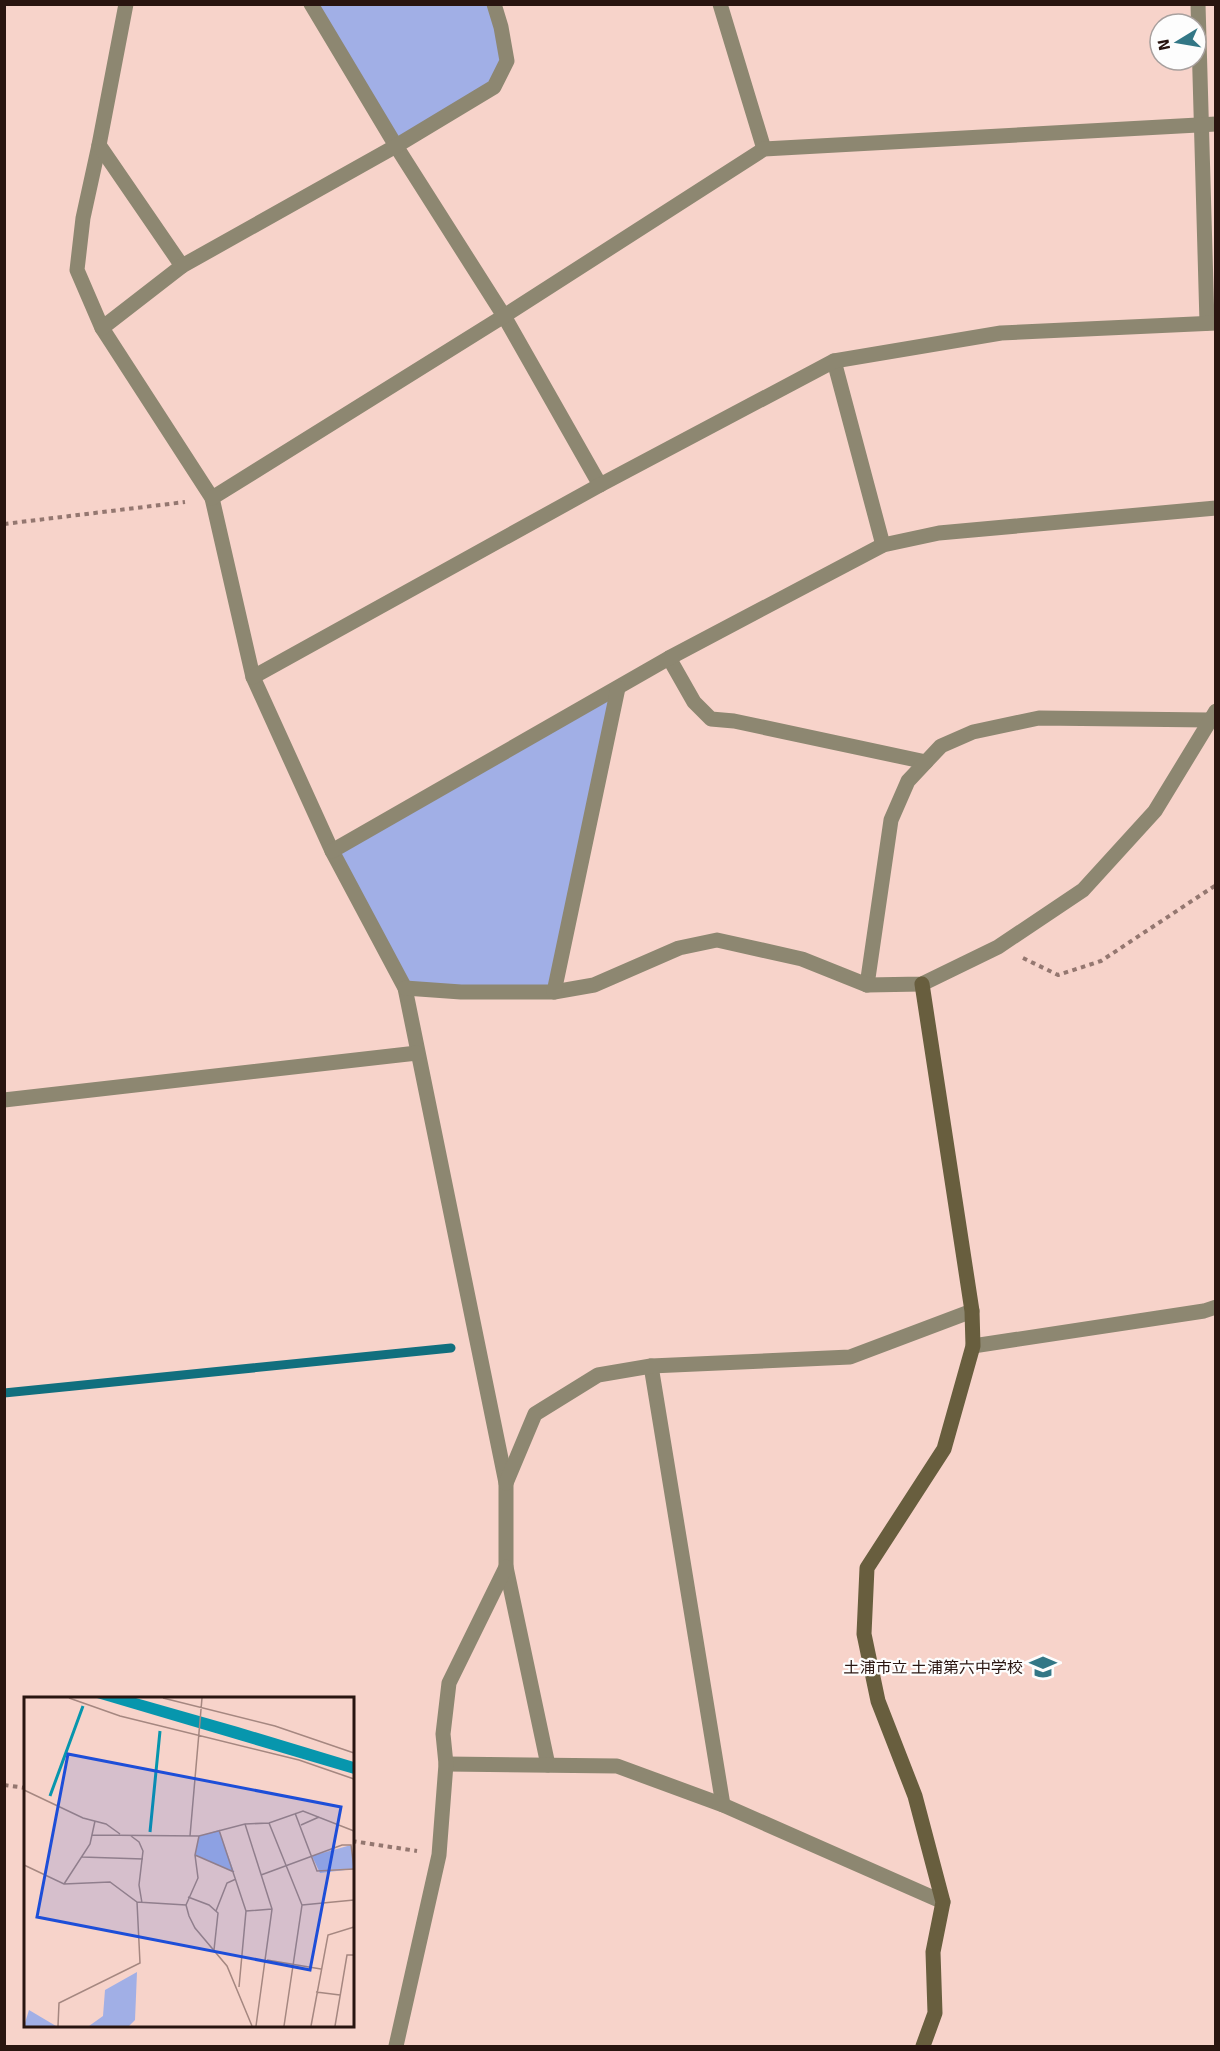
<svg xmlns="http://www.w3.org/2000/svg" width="1220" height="2051" font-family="Signika,'Noto Sans JP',sans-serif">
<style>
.green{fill:#a1afe6}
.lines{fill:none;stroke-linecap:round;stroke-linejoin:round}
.stream{stroke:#116f7e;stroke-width:9}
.path{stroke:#947770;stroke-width:4;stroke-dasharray:4.5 4.5;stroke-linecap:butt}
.street{stroke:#8d8771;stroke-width:15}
.secondary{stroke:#685e3e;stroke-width:15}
.labels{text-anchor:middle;stroke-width:4.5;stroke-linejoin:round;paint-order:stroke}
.poi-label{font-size:16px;fill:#291510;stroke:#fdfdfd;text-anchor:end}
.inset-river{fill:none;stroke:#0796ad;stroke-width:3}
.inset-road{fill:none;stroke:#a58780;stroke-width:1.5}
.view{fill:#1d4ed8;fill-opacity:0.15;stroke:#1d4ed8;stroke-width:3}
.inset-edge{fill:none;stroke:#291510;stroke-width:3}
</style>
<rect width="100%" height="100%" fill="#f7d3ca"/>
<g class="green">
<path d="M311 5H494L507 61 494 87 396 146Z"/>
<path d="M618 688 554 992 405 988 332 851Z"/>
</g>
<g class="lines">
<path class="stream" d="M4 1393 451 1348"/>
<g class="path">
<path d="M4 524 185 502"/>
<path d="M1023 958 1058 975 1101 961 1216 885"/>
<path d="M4 1785 26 1788"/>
<path d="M352 1841 417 1851"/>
</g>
<g class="street">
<path d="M126 4 99 145 83 218 77 270 102 328 212 498 253 677 332 851 405 988 506 1483V1567L548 1765"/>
<path d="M311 4 396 146 504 316 600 485"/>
<path d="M720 4 764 149"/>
<path d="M1198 4 1207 323"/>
<path d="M99 145 182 266"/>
<path d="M102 328 182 266 396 146 494 87 507 61 501 27 494 4"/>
<path d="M834 361 883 545"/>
<path d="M212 498 504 316 764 149 1216 124"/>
<path d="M669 658 694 702 711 719 734 721 926 762"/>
<path d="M253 677 600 485 834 361 1001 333 1216 323"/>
<path d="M332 851 669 658 883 545 939 533 1216 508"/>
<path d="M867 985 891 820 908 781 941 746 973 732 1039 718 1209 720"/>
<path d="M405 988 461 992H554L594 985 679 948 717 940 802 959 867 985 922 984 998 947 1083 890 1155 811 1216 711"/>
<path d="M554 992 618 688"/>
<path d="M4 1100 417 1053"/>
<path d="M973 1346 1204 1311 1216 1307"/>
<path d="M651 1366 723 1805"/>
<path d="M506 1483 535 1414 598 1375 651 1366 850 1357 972 1311"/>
<path d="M446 1764 617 1766 723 1805 943 1902"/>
<path d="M396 2046 439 1855 446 1764 443 1734 449 1683 506 1567"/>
</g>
<path class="secondary" d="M922 984 972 1311 973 1346 944 1449 867 1568 864 1634 878 1701 915 1796 943 1902 933 1952 935 2013 923 2046"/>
</g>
<defs>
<symbol id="school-bare" viewBox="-9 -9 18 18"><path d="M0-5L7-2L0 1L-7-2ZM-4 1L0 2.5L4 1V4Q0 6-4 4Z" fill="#337786" stroke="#fdfdfd" stroke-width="2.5" paint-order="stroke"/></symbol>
</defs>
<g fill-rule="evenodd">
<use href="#school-bare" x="1024" y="1648" width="38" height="38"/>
</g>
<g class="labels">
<g class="poi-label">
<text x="1023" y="1673">土浦市立 土浦第六中学校</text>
</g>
</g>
<g transform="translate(24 1697)">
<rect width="330" height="330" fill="#f7d3ca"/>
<path d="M195 133 210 175 171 158 175 139ZM327 148 330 172 296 176 288 159ZM113 275 111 323 105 329H65L79 319 81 293ZM5 313 32 329H0Z" fill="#a1afe6"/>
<path d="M73 1H112L214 30 330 65V77Z" fill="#0796ad"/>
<path class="inset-river" d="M26 99 59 9M126 135 136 34"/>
<path class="inset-road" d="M45 1 96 19 275 63 330 82M139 1 251 29 330 56M0 93 59 121 82 127 96 137M271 116 293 174 330 172M245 126 278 208 260 329M221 127 248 212 232 329M277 128 295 120M195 133 222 214 215 290M68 138 175 139 221 127 245 126 279 114 330 134M107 139 115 145 119 154 115 188 118 206M166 139 178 1M175 139 171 158 174 181 162 208 165 219 171 231 203 269 228 329M171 158 210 175M58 160 119 162M0 168 40 187 86 185 113 205 162 208M237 178 318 148H327L330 171M40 187 66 147 71 124M164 200 185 208 194 216 190 253M278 208 330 203M192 214 203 186 212 182M222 214 248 212M243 263 297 272M292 295 316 298M34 329 35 306 116 266 113 205M287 329 304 238 330 230M311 329 323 258H330"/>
<path class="view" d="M44 57 317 110 286 273 13 220Z"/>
<rect width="330" height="330" class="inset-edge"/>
</g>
<rect width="1220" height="2051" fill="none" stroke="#291510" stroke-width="12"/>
<g transform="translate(1178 42) rotate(259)"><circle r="28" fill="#fdfdfd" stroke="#a8a09e" stroke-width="1.5"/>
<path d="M0-4.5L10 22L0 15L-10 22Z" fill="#337786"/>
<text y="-9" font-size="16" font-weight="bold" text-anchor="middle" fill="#291510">N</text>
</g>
</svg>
